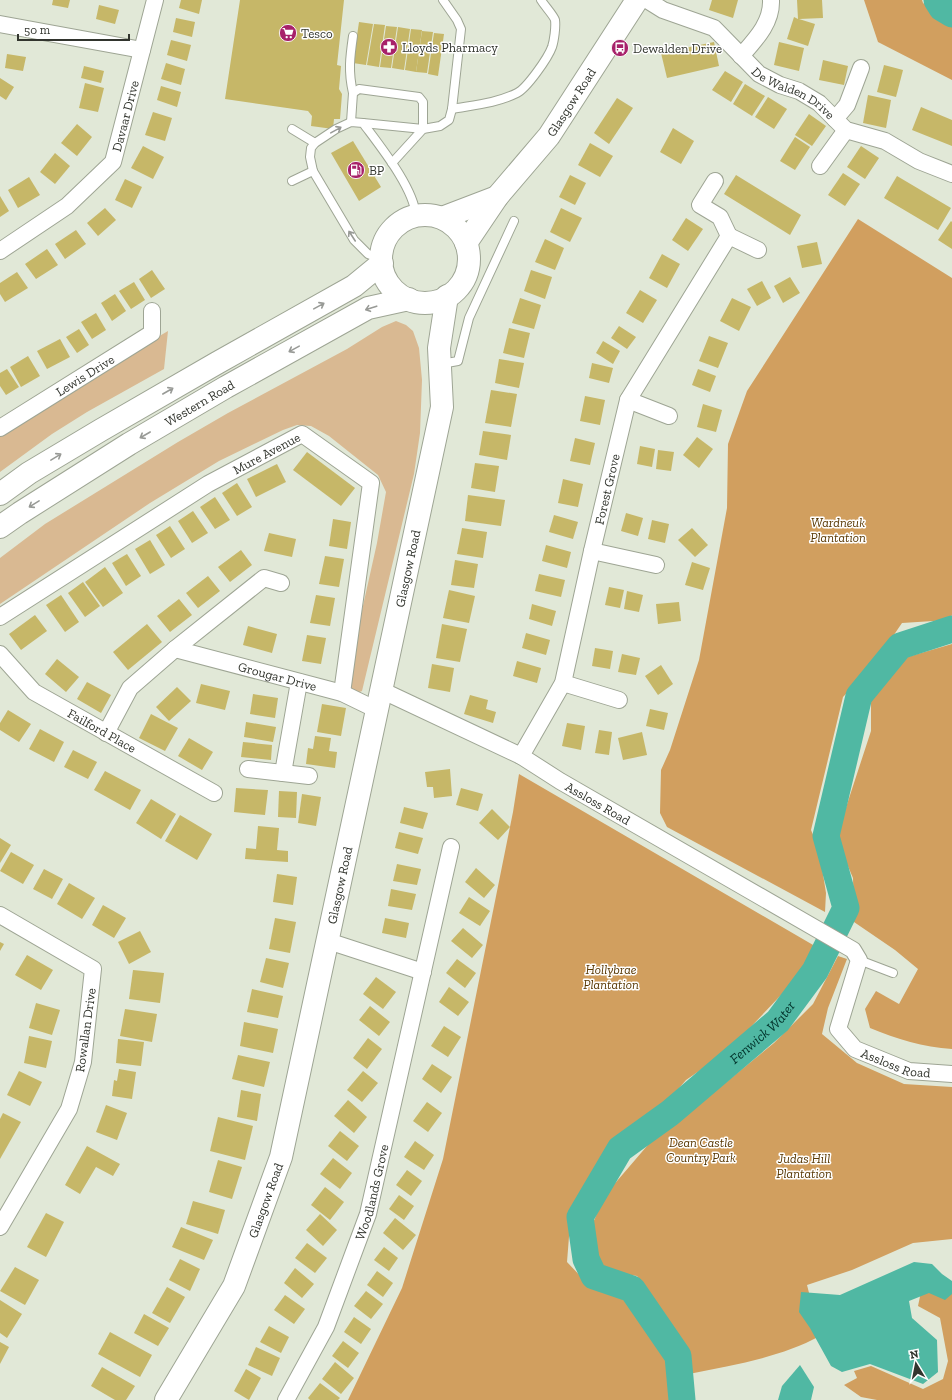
<svg xmlns="http://www.w3.org/2000/svg" width="952" height="1400" font-family="'Zilla Slab',serif">
<style>
.green{fill:#d9b992}
.forest{fill:#d19f5f}
.water{fill:#50b8a3}
.lines{fill:none;stroke-linecap:round;stroke-linejoin:round}
.river{stroke:#50b8a3;stroke-width:27}
.building{fill:#c6b768}
.service-casing{stroke:#9ea594;stroke-width:10}
.minor-casing{stroke:#9ea594;stroke-width:18}
.secondary-casing{stroke:#9ea594;stroke-width:24}
.service{stroke:#fff;stroke-width:8}
.minor{stroke:#fff;stroke-width:16}
.secondary{stroke:#fff;stroke-width:22}
.oneway{stroke:#989a96}
.labels{text-anchor:middle;stroke-width:3;stroke-linejoin:round;paint-order:stroke}
.poi-label{font-size:13px;fill:#32352e;stroke:#fff;text-anchor:start}
.street-label{font-size:13px;fill:#32352e;stroke:#fff}
.park-label{font-size:13px;font-style:italic;fill:#573600;stroke:#fff}
.water-label{font-size:14px;font-style:italic;fill:#00322a;stroke:#fff}
</style>
<rect width="100%" height="100%" fill="#e1e8d7"/>
<g class="green">
<path d="M396 321 406 325 413 331 419 348 422 380 420 433 414 474 362 691 357 693 350 690 352 655 377 543 386 492 378 475 329 436 311 426 297 425 283 430 219 461 150 503 0 604V558L45 524 178 442 228 413 347 349 382 327Z"/>
<path d="M168 331 164 369 87 412 52 434 0 472V435L134 351Z"/>
</g>
<g class="forest">
<path d="M864 0H922L923 3 952 27V80L878 42Z"/>
<path d="M858 219 952 278V615L949 620 902 623 874 664 843 697 811 830 819 849 826 893 825 912 667 827 660 813 661 770 670 750 699 660 727 508 728 444 747 391Z"/>
<path d="M952 644V1049C923 1047 897 1039 870 1028L865 1009 876 991 899 1004 918 969 895 950 854 922 853 878 836 838 871 731V695L904 658Z"/>
<path d="M519 774 820 949 781 995 728 1051 686 1080 663 1107 634 1125 604 1160 584 1189 570 1224 567 1262 586 1282 628 1302 665 1349 671 1400H348L402 1288 443 1159 513 812Z"/>
<path d="M838 956 847 959 828 1008 822 1034 857 1063 904 1084 952 1087V1239L913 1243 852 1270 807 1285 820 1336C779 1358 733 1365 689 1374L687 1356 667 1318 637 1276 607 1271 596 1260 589 1232 605 1195 659 1132 697 1106 774 1043 813 1004Z"/>
<path d="M922 1287 952 1291V1400H877L861 1397 844 1385 857 1378 854 1371 871 1366 923 1389 943 1379 948 1361 940 1318 918 1306Z"/>
</g>
<g class="water">
<path d="M914 1262 932 1264 942 1274 952 1281V1294L945 1300 929 1293 909 1301 912 1318 937 1340 938 1372 923 1384 870 1364 842 1372 831 1366 810 1328 799 1312 801 1292 840 1295Z"/>
<path d="M800 1365 814 1387 811 1400H778L782 1386Z"/>
</g>
<g class="lines">
<g class="river">
<path d="M937 0 942 8 952 14"/>
<path id="s1" d="M682 1400 678 1356 632 1289 594 1276 586 1259 580 1217 620 1149 670 1113 778 1021 815 971 846 908 826 836 859 696 900 646 952 629"/>
</g>
</g>
<g class="building">
<path d="M53 0H70L68 8 52 5Z"/>
<path d="M181 0H202L199 14 179 8Z"/>
<path d="M240 0H344L337 65 341 66 339 89 342 94 340 119H334L333 129 311 126 312 116 308 111 225 99Z"/>
<path d="M712 0H738L733 18 709 10Z"/>
<path d="M797 0H822L823 18 799 19 815 24 808 46 787 39 794 17 798 19Z"/>
<path d="M99 5 119 10 115 24 96 19Z"/>
<path d="M176 18 195 22 192 37 173 32Z"/>
<path d="M359 22 373 24 366 65 353 63Z"/>
<path d="M374 24 385 25 379 67 367 65Z"/>
<path d="M386 26 397 27 391 68 380 67Z"/>
<path d="M398 27 410 29 404 70 392 68Z"/>
<path d="M411 29 422 30 416 72 405 70Z"/>
<path d="M422 31 433 32 427 73 416 72Z"/>
<path d="M434 33 444 34 438 76 428 74Z"/>
<path d="M171 40 191 45 187 61 167 55Z"/>
<path d="M714 42 719 66 667 78 661 53Z"/>
<path d="M779 42 804 48 799 71 774 65Z"/>
<path d="M7 54 26 57 23 71 5 68Z"/>
<path d="M823 60 848 66 844 85 819 80Z"/>
<path d="M166 63 185 69 181 85 161 79Z"/>
<path d="M884 65 903 70 896 97 877 92Z"/>
<path d="M84 66 104 71 101 83 81 78Z"/>
<path d="M725 71 743 82 731 102 712 90Z"/>
<path d="M0 78 14 87 6 100 0 96Z"/>
<path d="M85 83 104 88 98 112 79 108Z"/>
<path d="M745 84 765 96 752 116 733 104Z"/>
<path d="M161 86 181 92 177 107 157 100Z"/>
<path d="M868 95 891 100 886 128 863 123Z"/>
<path d="M768 97 787 109 774 129 755 117Z"/>
<path d="M617 98 633 108 609 144 594 133Z"/>
<path d="M921 107 952 120V146L912 130Z"/>
<path d="M153 112 172 118 165 141 145 135Z"/>
<path d="M809 114 826 126 812 146 795 135Z"/>
<path d="M77 124 92 137 77 156 61 143Z"/>
<path d="M673 128 694 141 681 164 660 152Z"/>
<path d="M795 137 810 147 795 170 780 161Z"/>
<path d="M353 141 381 187 359 201 331 153Z"/>
<path d="M590 143 613 156 600 177 578 165Z"/>
<path d="M143 146 164 157 153 179 131 168Z"/>
<path d="M861 146 879 158 865 179 847 167Z"/>
<path d="M55 153 70 166 55 184 40 172Z"/>
<path d="M843 173 860 184 845 206 828 195Z"/>
<path d="M570 175 586 183 575 205 559 197Z"/>
<path d="M736 175 801 215 790 235 724 194Z"/>
<path d="M897 176 951 208 938 230 884 198Z"/>
<path d="M29 177 40 195 18 208 8 190Z"/>
<path d="M125 179 142 187 132 208 115 200Z"/>
<path d="M0 196 9 211 0 217Z"/>
<path d="M105 208 116 220 98 236 87 223Z"/>
<path d="M561 208 582 218 570 242 550 232Z"/>
<path d="M686 218 703 229 688 251 672 240Z"/>
<path d="M951 221 952 222V249L938 240Z"/>
<path d="M76 230 86 244 65 259 55 244Z"/>
<path d="M545 239 564 248 555 270 535 262Z"/>
<path d="M817 242 822 264 802 268 797 246Z"/>
<path d="M47 249 58 265 36 279 25 264Z"/>
<path d="M662 254 680 264 667 288 649 278Z"/>
<path d="M152 270 165 289 151 298 139 279Z"/>
<path d="M531 270 552 277 545 299 524 291Z"/>
<path d="M17 272 28 288 5 302 0 294V283Z"/>
<path d="M790 277 800 293 783 303 774 286Z"/>
<path d="M762 281 771 298 757 306 747 289Z"/>
<path d="M134 282 145 300 131 309 119 291Z"/>
<path d="M640 290 657 300 643 323 626 313Z"/>
<path d="M115 294 126 311 112 321 101 303Z"/>
<path d="M520 298 541 305 534 329 512 323Z"/>
<path d="M732 298 751 307 739 331 720 321Z"/>
<path d="M96 313 106 330 92 339 81 322Z"/>
<path d="M619 326 636 337 627 349 611 338Z"/>
<path d="M509 328 530 333 524 358 503 353Z"/>
<path d="M79 329 89 345 77 353 66 337Z"/>
<path d="M709 336 728 343 718 368 699 361Z"/>
<path d="M60 339 70 357 47 369 37 351Z"/>
<path d="M603 341 620 351 613 364 596 353Z"/>
<path d="M28 356 40 376 21 387 10 367Z"/>
<path d="M499 359 524 363 519 388 495 383Z"/>
<path d="M592 363 613 368 609 383 589 378Z"/>
<path d="M7 369 19 387 6 395 0 386V373Z"/>
<path d="M698 369 716 376 710 392 692 385Z"/>
<path d="M491 390 517 394 511 427 485 423Z"/>
<path d="M585 396 605 400 600 425 580 421Z"/>
<path d="M703 404 722 410 716 432 697 427Z"/>
<path d="M483 431 511 435 507 460 479 455Z"/>
<path d="M697 437 713 449 699 468 683 455Z"/>
<path d="M575 438 595 443 590 465 570 461Z"/>
<path d="M640 446 655 449 652 467 637 464Z"/>
<path d="M658 450 674 452 671 471 656 469Z"/>
<path d="M307 452 355 488 341 506 293 470Z"/>
<path d="M475 463 499 466 495 492 471 488Z"/>
<path d="M277 464 286 482 256 497 247 479Z"/>
<path d="M563 479 583 484 578 507 558 503Z"/>
<path d="M237 483 252 507 237 516 222 493Z"/>
<path d="M468 495 505 500 501 526 465 521Z"/>
<path d="M215 497 230 520 215 529 200 507Z"/>
<path d="M193 511 208 533 192 543 178 521Z"/>
<path d="M626 513 643 518 638 536 621 531Z"/>
<path d="M554 515 578 522 573 539 549 532Z"/>
<path d="M333 519 351 522 347 549 329 546Z"/>
<path d="M652 520 669 524 665 543 648 539Z"/>
<path d="M170 526 185 549 171 558 156 535Z"/>
<path d="M462 528 487 532 483 558 457 554Z"/>
<path d="M692 528 708 545 695 557 678 540Z"/>
<path d="M269 533 296 539 292 557 264 551Z"/>
<path d="M150 540 165 565 150 574 135 549Z"/>
<path d="M546 545 571 552 567 568 542 561Z"/>
<path d="M241 550 252 565 230 582 218 567Z"/>
<path d="M127 554 141 576 126 586 112 563Z"/>
<path d="M325 556 344 559 339 587 319 584Z"/>
<path d="M455 560 478 564 474 588 451 585Z"/>
<path d="M692 562 710 568 703 590 685 585Z"/>
<path d="M105 567 123 593 103 607 85 582Z"/>
<path d="M539 574 565 580 561 597 535 591Z"/>
<path d="M208 576 220 591 198 608 186 593Z"/>
<path d="M83 582 100 606 85 617 68 593Z"/>
<path d="M609 587 624 590 620 608 605 605Z"/>
<path d="M449 590 475 596 469 623 443 618Z"/>
<path d="M627 591 643 595 639 612 624 609Z"/>
<path d="M61 595 79 622 65 632 46 605Z"/>
<path d="M316 595 335 598 330 626 310 623Z"/>
<path d="M179 599 192 615 170 632 157 616Z"/>
<path d="M679 602 681 621 658 624 656 604Z"/>
<path d="M532 604 556 611 552 626 529 619Z"/>
<path d="M35 615 47 631 21 650 9 634Z"/>
<path d="M147 624 162 642 128 670 113 652Z"/>
<path d="M442 624 467 629 460 662 436 658Z"/>
<path d="M248 626 277 634 272 653 243 645Z"/>
<path d="M526 633 550 640 546 655 522 648Z"/>
<path d="M307 635 326 638 321 664 302 661Z"/>
<path d="M595 648 613 651 610 669 592 666Z"/>
<path d="M622 654 640 658 636 675 618 672Z"/>
<path d="M57 659 79 677 66 692 45 674Z"/>
<path d="M517 661 541 668 537 683 513 676Z"/>
<path d="M432 664 454 668 450 692 428 688Z"/>
<path d="M661 665 673 684 658 695 645 676Z"/>
<path d="M87 682 111 695 101 713 77 699Z"/>
<path d="M201 684 230 691 225 710 196 703Z"/>
<path d="M177 687 191 701 169 721 156 707Z"/>
<path d="M253 694 278 698 275 718 250 714Z"/>
<path d="M470 695 488 700 486 709 496 712 493 723 464 714Z"/>
<path d="M322 704 346 708 341 736 317 732Z"/>
<path d="M650 709 668 713 664 730 646 726Z"/>
<path d="M8 710 31 724 19 742 0 730V723Z"/>
<path d="M151 714 178 728 165 751 139 738Z"/>
<path d="M246 722 276 727 273 742 244 737Z"/>
<path d="M567 723 585 726 581 750 562 746Z"/>
<path d="M40 729 64 742 54 762 29 749Z"/>
<path d="M599 730 612 732 609 755 595 753Z"/>
<path d="M642 732 647 755 623 760 618 738Z"/>
<path d="M315 736 331 738 329 751 337 752 335 768 306 764 308 748 313 749Z"/>
<path d="M189 738 213 752 202 770 178 756Z"/>
<path d="M243 742 272 745 271 760 241 757Z"/>
<path d="M73 750 97 762 88 779 64 767Z"/>
<path d="M450 769 452 796 434 798 433 787H427L425 772Z"/>
<path d="M105 771 141 790 130 810 94 790Z"/>
<path d="M236 788 268 790 265 815 234 812Z"/>
<path d="M461 788 483 794 478 811 456 805Z"/>
<path d="M279 791 297 792 296 818 278 817Z"/>
<path d="M302 794 321 797 316 826 298 823Z"/>
<path d="M151 799 176 814 161 839 136 823Z"/>
<path d="M404 807 428 813 423 829 400 823Z"/>
<path d="M492 809 510 827 498 840 479 823Z"/>
<path d="M180 815 212 834 197 860 165 841Z"/>
<path d="M258 826 279 828 277 850 288 851V862L245 859 246 848 256 849Z"/>
<path d="M399 832 423 838 418 854 395 848Z"/>
<path d="M0 838 11 845 0 863Z"/>
<path d="M11 852 34 865 23 884 0 871Z"/>
<path d="M397 864 421 869 417 885 393 881Z"/>
<path d="M476 868 495 885 484 898 465 882Z"/>
<path d="M44 869 63 879 52 899 33 889Z"/>
<path d="M277 874 297 877 293 905 273 902Z"/>
<path d="M69 883 95 898 82 919 57 904Z"/>
<path d="M391 889 416 894 412 910 388 906Z"/>
<path d="M469 897 490 911 480 926 459 913Z"/>
<path d="M103 905 126 918 114 938 92 925Z"/>
<path d="M275 918 296 922 290 953 269 949Z"/>
<path d="M385 918 409 923 406 938 382 933Z"/>
<path d="M463 928 483 945 472 958 451 941Z"/>
<path d="M140 931 151 952 129 964 118 942Z"/>
<path d="M0 942 4 944 0 951Z"/>
<path d="M27 955 53 970 41 990 15 975Z"/>
<path d="M266 958 289 963 283 988 260 982Z"/>
<path d="M457 959 476 973 465 988 446 973Z"/>
<path d="M133 970 164 973 160 1003 129 999Z"/>
<path d="M376 977 396 992 383 1009 363 994Z"/>
<path d="M449 987 469 1002 458 1016 439 1002Z"/>
<path d="M252 989 283 996 278 1018 247 1012Z"/>
<path d="M36 1003 60 1010 52 1035 29 1028Z"/>
<path d="M370 1006 390 1022 379 1036 359 1020Z"/>
<path d="M125 1009 157 1014 152 1042 120 1036Z"/>
<path d="M244 1022 278 1029 273 1053 240 1046Z"/>
<path d="M444 1026 461 1037 448 1057 431 1046Z"/>
<path d="M29 1036 52 1041 46 1068 24 1063Z"/>
<path d="M368 1038 382 1049 367 1069 353 1058Z"/>
<path d="M118 1039 144 1042 141 1066 116 1063Z"/>
<path d="M238 1055 270 1062 264 1087 232 1079Z"/>
<path d="M432 1064 452 1077 441 1093 422 1079Z"/>
<path d="M119 1069 136 1072 132 1099 112 1096 114 1080 117 1081Z"/>
<path d="M19 1071 42 1082 30 1106 7 1095Z"/>
<path d="M363 1071 378 1083 362 1102 347 1090Z"/>
<path d="M241 1090 261 1094 257 1121 237 1117Z"/>
<path d="M348 1100 367 1117 354 1133 334 1116Z"/>
<path d="M427 1102 442 1113 428 1132 413 1121Z"/>
<path d="M106 1105 127 1113 117 1140 96 1132Z"/>
<path d="M3 1113 21 1122 0 1159V1119Z"/>
<path d="M218 1117 253 1126 245 1160 210 1151Z"/>
<path d="M340 1131 359 1146 347 1161 328 1146Z"/>
<path d="M415 1141 434 1155 424 1170 404 1157Z"/>
<path d="M87 1146 120 1164 113 1176 96 1167 80 1194 65 1185Z"/>
<path d="M333 1158 352 1173 340 1189 320 1174Z"/>
<path d="M218 1160 242 1167 232 1199 209 1192Z"/>
<path d="M407 1170 422 1181 411 1196 396 1185Z"/>
<path d="M325 1187 344 1202 330 1220 311 1205Z"/>
<path d="M399 1195 414 1206 404 1220 389 1209Z"/>
<path d="M193 1201 225 1210 218 1234 186 1224Z"/>
<path d="M46 1213 64 1222 46 1257 27 1247Z"/>
<path d="M320 1214 337 1230 323 1246 306 1230Z"/>
<path d="M395 1218 416 1235 403 1250 383 1233Z"/>
<path d="M181 1227 213 1240 204 1260 172 1247Z"/>
<path d="M307 1243 327 1258 315 1273 295 1258Z"/>
<path d="M384 1247 398 1258 389 1271 374 1260Z"/>
<path d="M180 1259 200 1269 190 1291 169 1280Z"/>
<path d="M15 1267 39 1280 25 1305 0 1291Z"/>
<path d="M295 1268 314 1284 302 1298 284 1283Z"/>
<path d="M377 1271 393 1283 383 1297 367 1285Z"/>
<path d="M167 1287 185 1297 170 1323 152 1313Z"/>
<path d="M366 1291 383 1304 371 1319 354 1306Z"/>
<path d="M285 1295 305 1309 294 1324 274 1310Z"/>
<path d="M0 1300 22 1314 7 1338 0 1333Z"/>
<path d="M144 1314 169 1328 158 1346 134 1333Z"/>
<path d="M354 1317 371 1329 361 1344 344 1332Z"/>
<path d="M269 1326 289 1337 281 1353 260 1342Z"/>
<path d="M110 1332 152 1355 140 1377 98 1354Z"/>
<path d="M343 1341 359 1353 348 1368 332 1356Z"/>
<path d="M0 1342 9 1347 0 1364Z"/>
<path d="M256 1347 280 1358 272 1376 248 1365Z"/>
<path d="M335 1362 354 1378 341 1394 322 1379Z"/>
<path d="M102 1367 135 1386 126 1400H115L91 1386Z"/>
<path d="M246 1369 261 1378 249 1400 234 1391Z"/>
<path d="M320 1383 340 1398 338 1400H310L308 1398Z"/>
</g>
<g class="lines">
<defs>
<g id="service">
<path d="M353 93C348 71 350 57 353 36"/>
<path d="M452 109C474 105 497 103 517 93 527 88 548 58 552 47 554 41 556 27 555 20 554 16 544 5 541 0"/>
<path d="M351 122 353 93 359 89 419 97 423 102V129L363 123"/>
<path d="M292 129 315 143"/>
<path d="M392 163 423 129 440 126 449 120 452 109 461 29 457 20 443 0"/>
<path d="M292 181 313 171"/>
<path d="M381 259 368 254 354 240 313 171 310 157 311 148 315 143 336 129 351 122 363 123C380 146 414 188 416 216"/>
<path d="M441 364 458 361 469 318 514 221"/>
<path d="M859 960 893 973"/>
</g>
<g id="minor">
<path id="s2" d="M647 0 663 10 714 28 759 74 780 85 799 91 819 103 846 130 885 141 919 161 952 174"/>
<path d="M0 24 142 50"/>
<path d="M741 56C755 40 772 23 771 0"/>
<path d="M835 119 847 105 861 68"/>
<path d="M820 166 846 130"/>
<path d="M715 181 700 205 720 217 729 236"/>
<path id="s3" d="M0 251 67 206 113 162 155 0"/>
<path d="M628 400 669 416"/>
<path id="s4" d="M0 428 152 333V311"/>
<path d="M592 551 656 565"/>
<path id="s5" d="M0 617 208 484 302 434 371 483 342 693"/>
<path id="s6" d="M175 649 342 693 377 710"/>
<path id="s7" d="M0 654 34 692 214 793"/>
<path d="M563 683 619 700"/>
<path id="s8" d="M381 690 521 756 560 781 853 950 859 960 838 1029 855 1049 909 1071 952 1074"/>
<path d="M106 733 130 688 175 649 264 578 281 583"/>
<path id="s9" d="M521 756 563 683 592 551 628 400 729 236 758 250"/>
<path d="M248 769 309 776"/>
<path d="M283 773 299 682"/>
<path d="M0 915 93 969 83 1062 69 1109 0 1227"/>
<path d="M328 941 423 972"/>
<path id="s10" d="M286 1400 326 1327 368 1214 451 847"/>
</g>
<g id="secondary">
<circle cx="425" cy="259" r="44"/>
<path d="M442 218 497 197"/>
<path id="s11" d="M466 243 497 197 549 136 637 0"/>
<path d="M0 494 29 473 101 430 217 363 354 286 382 263"/>
<path id="s12" d="M0 527 20 513 129 444 226 387 368 308 409 299"/>
<path id="s13" d="M166 1400 234 1286 281 1157 442 407 439 348 447 296"/>
</g>
</defs>
<use href="#service" class="service-casing"/>
<use href="#minor" class="minor-casing"/>
<use href="#secondary" class="secondary-casing"/>
<use href="#service" class="service"/>
<use href="#minor" class="minor"/>
<use href="#secondary" class="secondary"/>
</g>
<defs><path id="oneway-shaft" d="M-6 0H5M1.5-3L5.5 0L1.5 3" fill="none" stroke-width="1.6" stroke-linecap="round" stroke-linejoin="round"/></defs>
<g class="oneway">
<use href="#oneway-shaft" transform="translate(336 130) rotate(-29)"/>
<use href="#oneway-shaft" transform="translate(352 236) rotate(-123)"/>
<use href="#oneway-shaft" transform="translate(319 306) rotate(-29)"/>
<use href="#oneway-shaft" transform="translate(371 308) rotate(162)"/>
<use href="#oneway-shaft" transform="translate(294 349) rotate(151)"/>
<use href="#oneway-shaft" transform="translate(168 391) rotate(-30)"/>
<use href="#oneway-shaft" transform="translate(145 435) rotate(150)"/>
<use href="#oneway-shaft" transform="translate(56 457) rotate(-31)"/>
<use href="#oneway-shaft" transform="translate(34 504) rotate(148)"/>
</g>
<defs>
<symbol id="supermarket-disc" viewBox="-11 -11 22 22"><circle r="9.5" fill="#a7216a" stroke="#fff"/><path d="M-6-5.5h2.5l.6 2H6L4.5 2H-2.5L-4.4-4H-6ZM-1.5 3.2a1.3 1.3 0 1 0 .1 0ZM3 3.2a1.3 1.3 0 1 0 .1 0Z" fill="#fff"/></symbol>
<symbol id="pharmacy-disc" viewBox="-11 -11 22 22"><circle r="9.5" fill="#a7216a" stroke="#fff"/><path d="M-2-6h4v4h4v4h-4v4h-4v-4h-4v-4h4Z" fill="#fff"/></symbol>
<symbol id="bus-disc" viewBox="-11 -11 22 22"><circle r="9.5" fill="#a7216a" stroke="#fff"/><path d="M-5-6H5V4H4V6H2V4H-2V6H-4V4H-5ZM-3.5-4V0h7V-4ZM-3.5 1.2v1.5H-2V1.2ZM2 1.2v1.5H3.5V1.2Z" fill="#fff"/></symbol>
<symbol id="fuel-disc" viewBox="-11 -11 22 22"><circle r="9.5" fill="#a7216a" stroke="#fff"/><path d="M-5.5-6h7V0h2V4h1.3V-2.5L3-4.5l.8-.8L6-3V5H2.5V1h-1V6h-7ZM-4.2-4.7v3.2H.2V-4.7Z" fill="#fff"/></symbol>
</defs>
<g fill-rule="evenodd">
<use href="#supermarket-disc" x="278" y="23" width="20" height="20"/>
<use href="#pharmacy-disc" x="379" y="37" width="20" height="20"/>
<use href="#bus-disc" x="610" y="38" width="20" height="20"/>
<use href="#fuel-disc" x="346" y="160" width="20" height="20"/>
</g>
<g class="labels">
<g class="poi-label">
<text x="301" y="38">Tesco</text>
<text x="402" y="52">Lloyds Pharmacy</text>
<text x="633" y="53">Dewalden Drive</text>
<text x="369" y="175">BP</text>
</g>
<g class="street-label">
<text dy="5" stroke="none"><textPath href="#s2" startOffset="177">De Walden Drive</textPath></text>
<text dy="5" stroke="none"><textPath href="#s11" startOffset="176">Glasgow Road</textPath></text>
<text dy="5" stroke="none"><textPath href="#s3" startOffset="192">Davaar Drive</textPath></text>
<text dy="5" stroke="none"><textPath href="#s4" startOffset="100">Lewis Drive</textPath></text>
<text dy="5" stroke="none"><textPath href="#s12" startOffset="235">Western Road</textPath></text>
<text dy="5" stroke="none"><textPath href="#s5" startOffset="313">Mure Avenue</textPath></text>
<text dy="5" stroke="none"><textPath href="#s9" startOffset="283">Forest Grove</textPath></text>
<text dy="5" stroke="none"><textPath href="#s13" startOffset="872">Glasgow Road</textPath></text>
<text dy="5" stroke="none"><textPath href="#s6" startOffset="106">Grougar Drive</textPath></text>
<text dy="5" stroke="none"><textPath href="#s7" startOffset="129">Failford Place</textPath></text>
<text dy="5" stroke="none"><textPath href="#s8" startOffset="245">Assloss Road</textPath></text>
<text dy="5" stroke="none"><textPath href="#s13" startOffset="548">Glasgow Road</textPath></text>
<text transform="translate(85 1030) rotate(-82)" y="5">Rowallan Drive</text>
<text dy="5" stroke="none"><textPath href="#s8" startOffset="693">Assloss Road</textPath></text>
<text dy="5" stroke="none"><textPath href="#s10" startOffset="226">Woodlands Grove</textPath></text>
<text dy="5" stroke="none"><textPath href="#s13" startOffset="224">Glasgow Road</textPath></text>
</g>
<g class="park-label">
<text x="838" y="527">Wardneuk<tspan x="838" dy="15">Plantation</tspan></text>
<text x="611" y="974">Hollybrae<tspan x="611" dy="15">Plantation</tspan></text>
<text x="701" y="1147">Dean Castle<tspan x="701" dy="15">Country Park</tspan></text>
<text x="804" y="1163">Judas Hill<tspan x="804" dy="15">Plantation</tspan></text>
</g>
<g class="water-label">
<text dy="5" stroke="none"><textPath href="#s1" startOffset="490">Fenwick Water</textPath></text>
</g>
</g>
<g transform="translate(916 1364) rotate(350)" stroke="#ffffff" stroke-width="3" paint-order="stroke">
<path d="M0-3L7 15L0 10L-7 15Z" fill="#32352e"/>
<text y="-6" font-size="11" font-weight="bold" text-anchor="middle" fill="#32352e">N</text>
</g>
<path d="M18 34v6h111v-6" fill="none" stroke="#32352e" stroke-width="2"/>
<text x="24" y="34" font-size="12" fill="#32352e" stroke="#ffffff" stroke-width="3" paint-order="stroke">50 m</text>
</svg>
